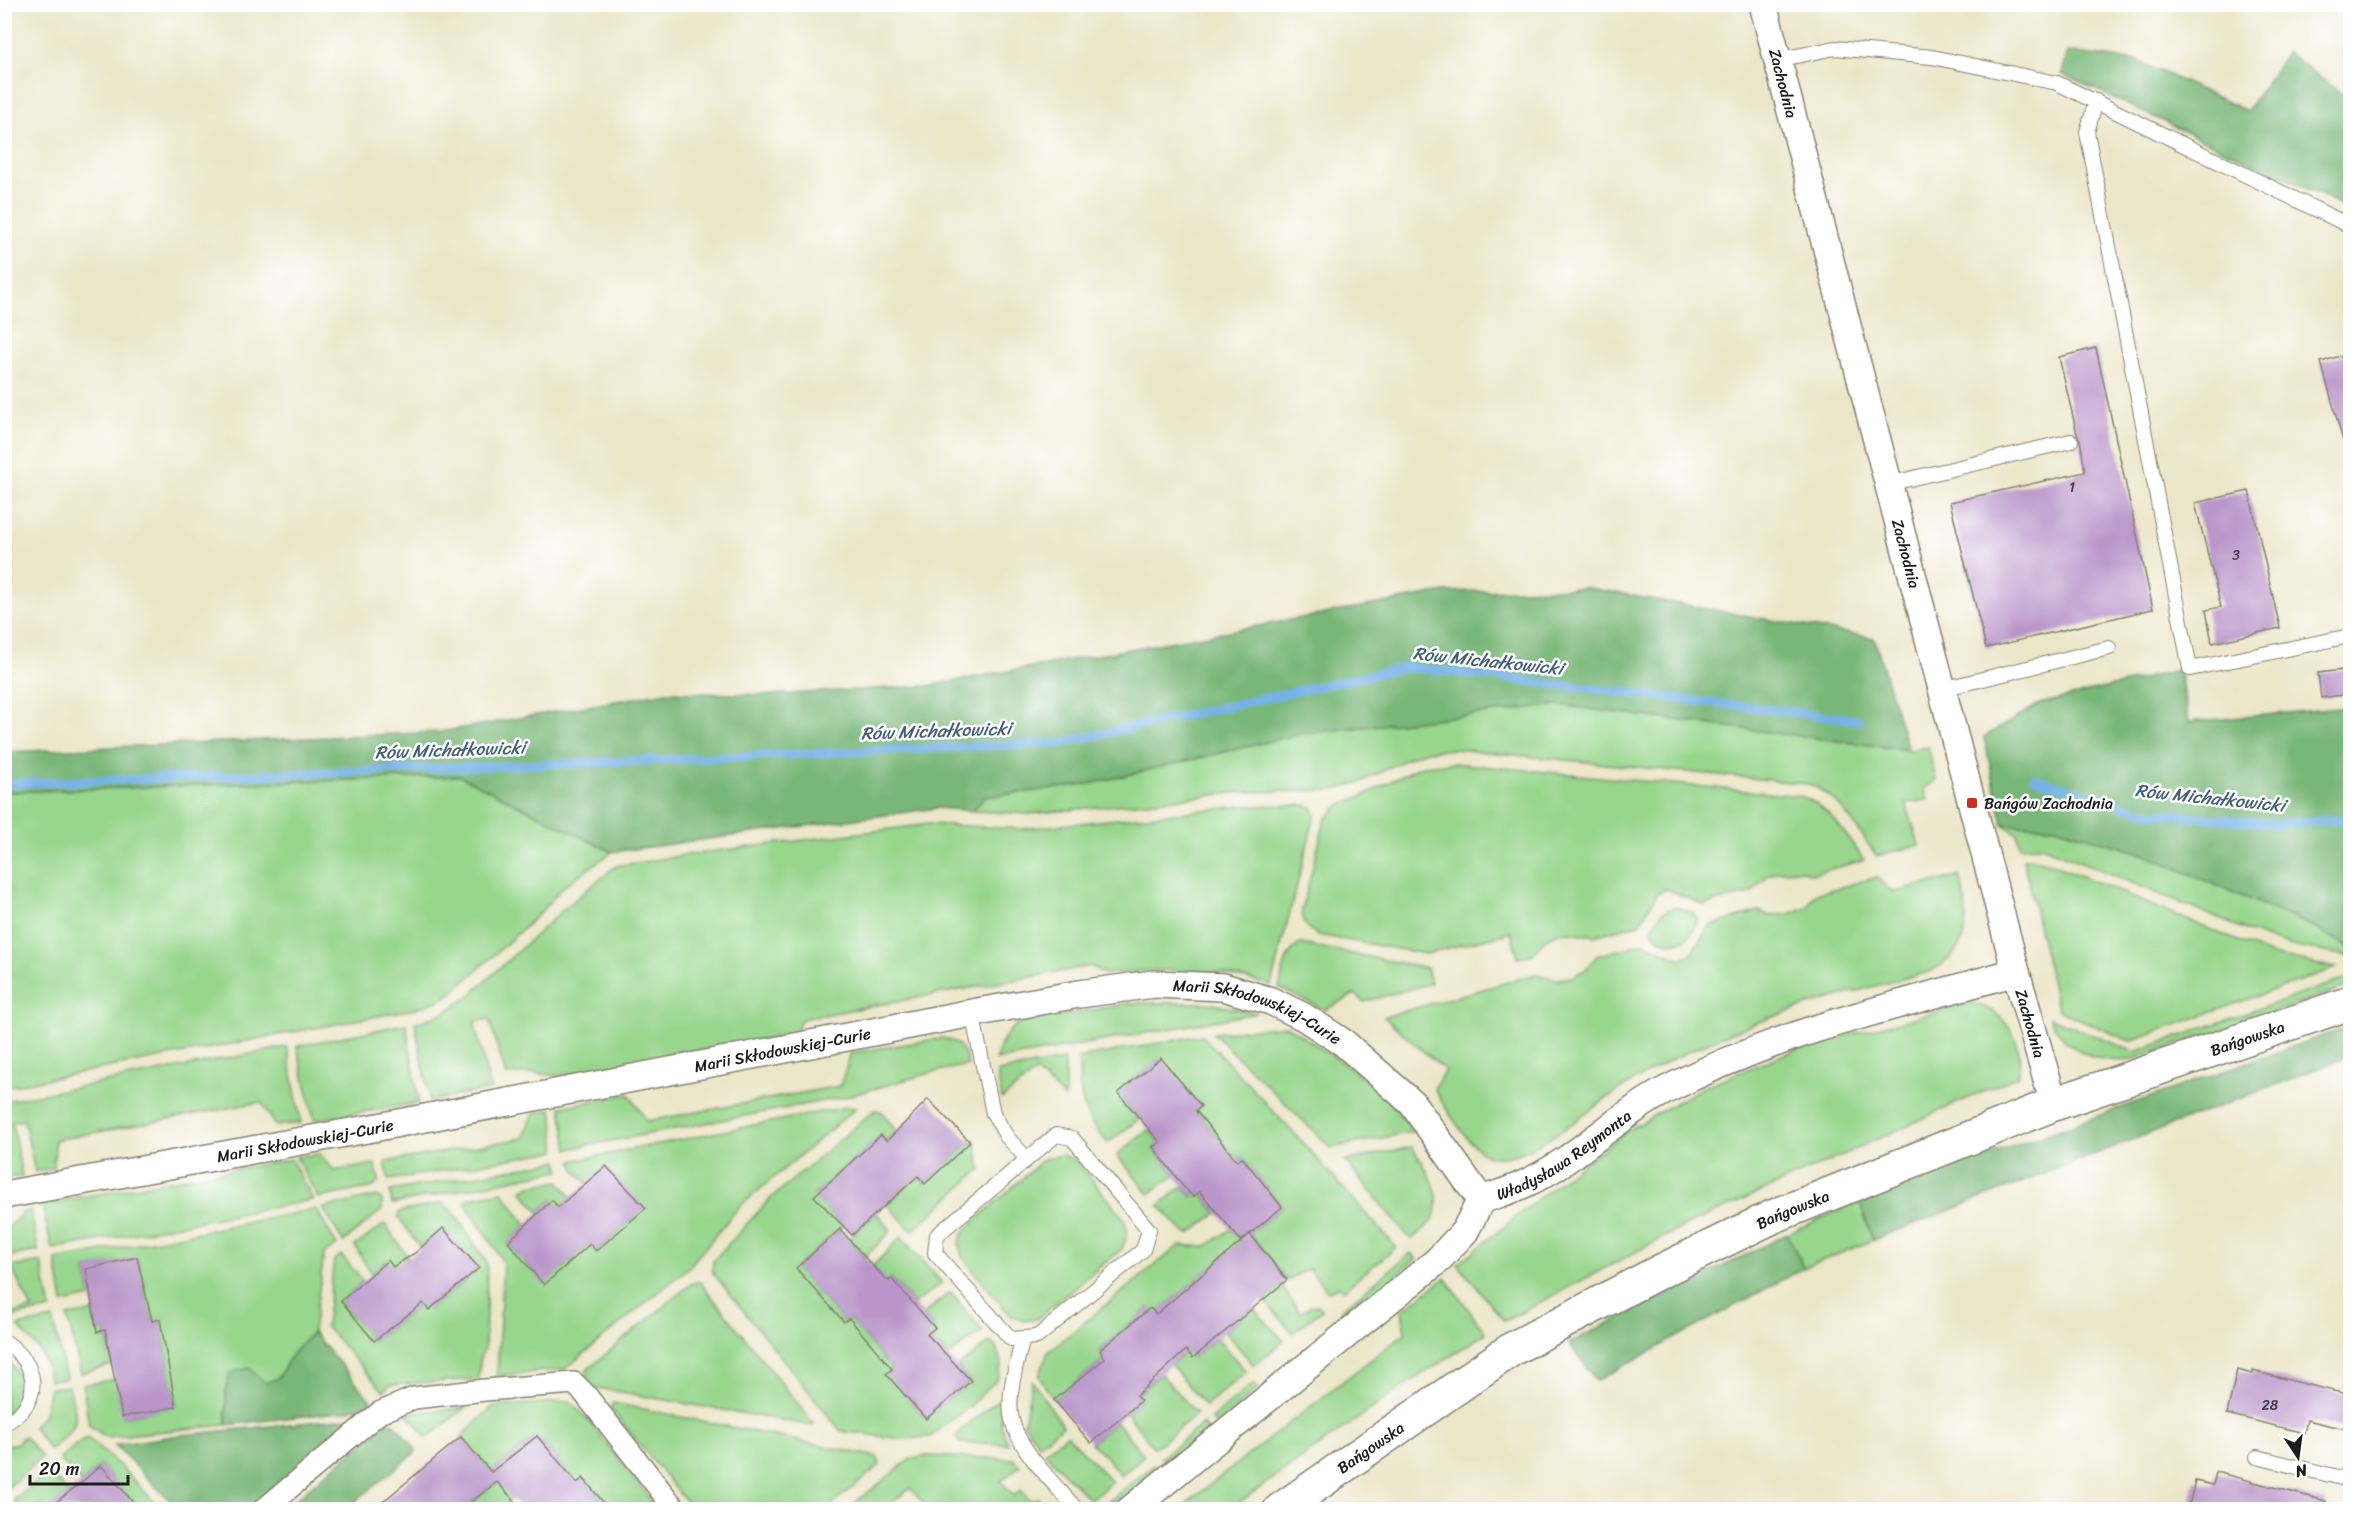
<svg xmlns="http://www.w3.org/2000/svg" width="2355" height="1514" font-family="Sriracha,sans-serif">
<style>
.green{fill:#97d68c;stroke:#5a7954;stroke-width:1.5}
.forest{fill:#79b778;stroke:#4a6a4a;stroke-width:1.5}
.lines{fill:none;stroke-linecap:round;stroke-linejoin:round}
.stream{stroke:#76b1e7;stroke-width:9}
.building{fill:#ba96ca}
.service-casing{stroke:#848172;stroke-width:16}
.pedestrian-casing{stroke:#848172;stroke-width:24}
.minor-casing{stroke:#848172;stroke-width:30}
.tertiary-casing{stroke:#848172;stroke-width:36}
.service{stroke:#fff;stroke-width:14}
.pedestrian{stroke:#fff;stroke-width:21}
.minor{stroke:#fff;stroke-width:27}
.tertiary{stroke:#fff;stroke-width:33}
.poi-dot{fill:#c8321e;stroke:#fff;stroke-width:2}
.labels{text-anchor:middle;stroke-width:5;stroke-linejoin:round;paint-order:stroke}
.number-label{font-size:14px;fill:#443a48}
.street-label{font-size:16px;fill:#1c1c1c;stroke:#fff}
.poi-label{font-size:16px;fill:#1c1c1c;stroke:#fff;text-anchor:start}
.water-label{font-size:18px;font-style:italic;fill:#445f77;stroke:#fff}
</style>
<rect width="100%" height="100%" fill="#fff"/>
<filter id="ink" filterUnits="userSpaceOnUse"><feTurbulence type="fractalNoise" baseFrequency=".0167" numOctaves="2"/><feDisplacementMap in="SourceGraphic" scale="12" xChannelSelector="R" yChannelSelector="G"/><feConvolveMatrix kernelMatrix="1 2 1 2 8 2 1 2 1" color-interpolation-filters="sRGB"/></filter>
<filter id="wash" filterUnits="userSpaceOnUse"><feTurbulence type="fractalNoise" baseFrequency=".008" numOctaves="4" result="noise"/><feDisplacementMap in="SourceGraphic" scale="24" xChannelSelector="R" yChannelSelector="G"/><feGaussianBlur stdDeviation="1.35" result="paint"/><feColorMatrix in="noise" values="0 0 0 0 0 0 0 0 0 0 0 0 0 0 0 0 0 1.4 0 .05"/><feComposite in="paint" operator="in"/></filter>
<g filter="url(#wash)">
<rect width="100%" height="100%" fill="#ece6c9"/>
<g class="green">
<path d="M1558 705 1908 750 1928 747 1936 780 1924 789 1928 800 1906 803 1919 845 1877 856C1858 831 1840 796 1809 784L1455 749 1427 751 1410 757 1361 782 1334 790 1242 792 1030 814 973 811 984 797 1089 784 1300 734Z"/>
<path d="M1452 763 1800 796C1830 805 1846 836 1864 860L1812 874 1801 870 1780 871 1768 875 1751 893 1704 905 1667 889 1658 893 1639 924 1594 936 1570 932 1558 933 1544 940 1533 954 1518 958 1511 932 1426 954 1318 935C1306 929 1302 922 1302 909L1325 820 1335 809 1345 802 1361 797 1401 776 1422 766Z"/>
<path d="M460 776 612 852 564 886 537 916 453 992 438 1001 414 1009 5 1087 4 792Z"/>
<path d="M1304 805 1312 807 1315 815 1271 985 1216 972 1162 970 1104 974 1091 966 801 1019 796 1034 558 1076 532 1073 506 1075 489 1019 474 1022 491 1089 430 1101 415 1023 444 1013 467 998 566 907 616 866 686 855 930 824 1022 829 1243 806Z"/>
<path d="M2003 824 2056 827 2146 855 2305 923 2350 947V956L2301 948 2265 938 2067 856 2041 846 2020 847 2017 834Z"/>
<path d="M2030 858 2047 862 2272 955 2336 968 2130 1041 2058 1010 2023 859Z"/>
<path d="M1960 876C1970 917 1972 952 1929 972 1817 1001 1718 1027 1619 1090 1587 1110 1532 1162 1492 1157 1471 1153 1446 1107 1434 1089L1445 1070 1384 1017 1536 974 1558 979 1572 977 1586 969 1597 956 1644 943 1681 959 1691 954 1709 926 1759 911 1770 916 1789 914 1807 907 1816 894 1877 877 1887 888 1895 892Z"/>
<path d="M1674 907 1692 912 1698 920C1696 927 1691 936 1684 940 1673 945 1655 942 1652 929L1661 913Z"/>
<path d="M1301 944 1427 968 1431 983 1364 1002 1355 994 1325 1010 1279 988C1283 974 1285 950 1301 944Z"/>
<path d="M2350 977V986L2131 1060C2097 1064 2065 1050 2050 1018L2135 1052Z"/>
<path d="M1131 1003H1207L1257 1013 996 1060C1000 1043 1005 1033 1019 1023Z"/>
<path d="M1971 1003C2005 1009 2027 1044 2017 1077L2001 1083 1681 1228 1507 1320H1503L1458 1264 1565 1177 1629 1130 1703 1087 1800 1048Z"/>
<path d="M406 1024 419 1103 314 1120 297 1046Z"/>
<path d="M1286 1026C1328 1052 1389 1089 1412 1132L1331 1148 1213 1033Z"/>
<path d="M1202 1035 1302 1142 1396 1247 1344 1290 1339 1286 1329 1292 1309 1269 1287 1280 1250 1234 1282 1207 1242 1157 1237 1161 1196 1111 1201 1106 1160 1059 1118 1093 1139 1119 1108 1143C1080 1114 1080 1097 1079 1058Z"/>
<path d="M943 1038C960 1042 964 1049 968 1065L934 1072 845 1097 568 1149 561 1107 629 1094 647 1121 840 1086 851 1053Z"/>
<path d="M287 1047 301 1123 276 1126 261 1102 55 1140 54 1168 35 1172 24 1120 12 1122 22 1176 5 1178V1101Z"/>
<path d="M1063 1060 1065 1064V1098L1036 1072 1002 1099 997 1072Z"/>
<path d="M846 1107 856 1108 739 1207 688 1268 565 1369 497 1376 503 1263 491 1242 465 1203 469 1198 503 1192 526 1225 508 1243 544 1284 590 1244 597 1251 645 1208C621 1198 579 1190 572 1161Z"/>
<path d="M552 1109 556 1151 389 1180 385 1162 523 1138 534 1113Z"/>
<path d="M875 1110 881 1111 896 1131 886 1140 881 1135 814 1195 843 1226 796 1268 844 1322 849 1318 892 1369 887 1373 925 1418 971 1381 958 1367 990 1342 996 1347 1002 1363 997 1379 968 1408 930 1437 902 1439 841 1431 712 1272 713 1261 769 1200Z"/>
<path d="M1149 1129 1159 1143 1153 1148 1175 1175 1149 1194 1117 1155Z"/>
<path d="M970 1142H975L981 1169 912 1231 887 1204 918 1176 925 1184Z"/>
<path d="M1412 1147C1424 1166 1448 1196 1432 1220 1427 1227 1418 1234 1411 1240L1345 1161Z"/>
<path d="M320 1154 334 1171 375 1164 379 1180 374 1187 318 1198 296 1157Z"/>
<path d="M1063 1155 1077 1161 1125 1220 1127 1236 1122 1249 1037 1319 1023 1321 1010 1315 962 1257 959 1243 965 1230 1044 1159Z"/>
<path d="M291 1159 313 1200 52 1249 42 1204Z"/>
<path d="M558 1161 560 1170 392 1204 390 1191Z"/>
<path d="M559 1181 571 1197 559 1208 552 1200 539 1212 522 1191 530 1186Z"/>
<path d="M1183 1186 1192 1197 1200 1192 1217 1213 1189 1234 1181 1230 1159 1205Z"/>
<path d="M377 1196 382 1200V1210L343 1242 323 1208Z"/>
<path d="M1859 1201 1873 1240 1804 1268 1787 1234Z"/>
<path d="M443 1203 453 1211 487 1263 485 1349 481 1355 478 1379 390 1385 383 1391 326 1327 334 1260 341 1255 363 1281 341 1301 374 1341 423 1303 429 1310 479 1269 444 1229 420 1247 398 1217 400 1212Z"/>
<path d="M316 1209 337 1245 324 1254 313 1332 293 1353 278 1378 266 1383 226 1389V1425L106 1437 89 1425 83 1385 115 1379 123 1417 176 1406 160 1320 152 1321 137 1258 86 1269 91 1297 63 1303 56 1260Z"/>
<path d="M31 1210 38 1251 5 1257V1231L25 1211Z"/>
<path d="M877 1213 891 1231 865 1257 849 1239Z"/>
<path d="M385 1224 408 1257 394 1269 387 1260 371 1274 355 1246Z"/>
<path d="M1231 1229 1241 1242 1156 1314 1149 1308 1100 1350 1104 1359 1054 1400 1039 1377 1048 1352 1180 1245 1205 1247Z"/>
<path d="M901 1237 942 1283 914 1304 891 1278 887 1281 873 1266Z"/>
<path d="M1411 1253 1416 1259 1349 1314 1342 1309Z"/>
<path d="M41 1262 51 1309 12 1317 9 1314 32 1309 12 1269 5 1272V1268Z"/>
<path d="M1445 1278 1486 1333 1404 1386 1230 1509H1179L1405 1333 1402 1310Z"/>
<path d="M700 1282 814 1424 808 1425 592 1387 586 1379 587 1370 692 1283Z"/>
<path d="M1281 1285 1300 1313 1310 1306 1318 1305 1322 1310 1293 1333 1264 1300Z"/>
<path d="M950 1292 983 1331 948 1356 927 1334 935 1327 923 1315Z"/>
<path d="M1253 1308 1284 1341 1254 1365 1225 1332Z"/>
<path d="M93 1312 97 1331 105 1330 112 1365 81 1373 67 1316Z"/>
<path d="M53 1319 66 1378 49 1381C46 1352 35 1346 18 1326Z"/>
<path d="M1217 1338 1246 1372 1205 1406 1171 1365 1187 1351 1193 1358Z"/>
<path d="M5 1360C26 1374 24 1400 5 1414Z"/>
<path d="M1161 1374 1197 1414 1154 1448 1127 1413 1140 1401 1136 1396Z"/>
<path d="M1032 1381 1063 1425 1039 1445 1024 1423Z"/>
<path d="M1254 1383 1258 1389 1216 1425 1211 1419Z"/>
<path d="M69 1386C78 1427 82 1421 50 1450L33 1427 44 1414 50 1388Z"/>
<path d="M1001 1397V1425L1008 1444 960 1443 956 1437 960 1431Z"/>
<path d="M570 1401 589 1421 658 1509H609L583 1478 577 1483 537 1436 491 1472 461 1437 492 1407Z"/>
<path d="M613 1403 877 1457 880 1465 826 1509H692L610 1408Z"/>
<path d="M465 1408 427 1438 407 1413Z"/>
<path d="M1116 1422 1144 1455 1121 1476 1108 1459 1091 1443Z"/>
<path d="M1203 1424 1209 1432 1167 1463 1161 1458Z"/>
<path d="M1067 1435 1112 1482 1090 1500 1044 1452Z"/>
<path d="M24 1436 42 1457 5 1490V1446L17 1443Z"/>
<path d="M88 1438 122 1468 161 1509H132L135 1506 101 1465 81 1483 60 1459 79 1442Z"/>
<path d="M926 1456 1013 1459 1020 1466 1001 1481 1014 1496 1021 1490 1030 1501 1038 1498 1049 1509H929L910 1488 884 1509H847L909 1460Z"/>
<path d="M1154 1465 1159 1471C1142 1485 1128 1502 1105 1504Z"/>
<path d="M49 1472 69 1493 49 1509H44L40 1505 35 1509H21L14 1500Z"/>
<path d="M498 1481 513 1498 498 1509 465 1508Z"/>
</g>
<g class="forest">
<path d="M2067 52 2138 61 2247 111 2287 52 2350 100V209L2062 74Z"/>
<path d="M1588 588 1874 638 1908 750 1558 705 1300 734 1089 784 984 797 973 811 937 808 612 852 460 776 5 792V752L440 732 667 692 768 695 927 686 1444 592Z"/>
<path d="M2179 670 2189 722 2350 707V947L2305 923 2146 855 2056 827 2003 824 1984 737 2039 704Z"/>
<path d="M2350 1026V1056L1873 1240 1859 1201Z"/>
<path d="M1787 1234 1804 1268 1596 1381 1569 1343Z"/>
<path d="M313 1332 373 1403 347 1411 226 1425V1389L229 1373 249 1368 266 1383 278 1378 293 1353Z"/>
<path d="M359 1417 247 1509H178L115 1445 173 1436Z"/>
<path d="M388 1422H393L415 1448 416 1452 346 1509H284Z"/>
</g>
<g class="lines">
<g class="stream">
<path d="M2034 778 2143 812 2276 824 2350 819"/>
<path d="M4 784 688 759 1061 743 1407 667 1858 720"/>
</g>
</g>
<g id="blocks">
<g class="building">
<path d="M2096 348 2153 609 1986 648 1950 502 2085 472 2080 440 2077 434 2059 357Z"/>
<path d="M2350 353V440L2343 441 2321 362Z"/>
<path d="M2249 491 2280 628 2212 643 2206 610 2221 607 2195 503Z"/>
<path d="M2350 669V694L2321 698 2318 673Z"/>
<path d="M1161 1058 1201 1106 1196 1111 1237 1161 1242 1157 1282 1207 1241 1241 1200 1192 1193 1197 1183 1186 1153 1147 1160 1142 1118 1093Z"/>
<path d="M928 1099 970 1142 925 1184 918 1176 852 1235 814 1196 881 1135 887 1141Z"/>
<path d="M606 1166 646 1208 596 1251 590 1244 544 1285 508 1242 552 1200 558 1207Z"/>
<path d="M443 1228 479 1268 429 1310 423 1303 374 1341 341 1301 388 1260 393 1267 415 1253Z"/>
<path d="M840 1229 869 1262 888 1281 891 1278 914 1304 935 1328 927 1334 971 1381 926 1419 886 1374 892 1369 849 1318 844 1322 796 1268Z"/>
<path d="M1250 1234 1287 1280 1193 1358 1186 1350 1136 1396 1141 1401 1091 1443 1054 1400 1104 1359 1100 1350 1150 1308 1156 1314Z"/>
<path d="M137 1257 152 1321 160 1319 176 1407 122 1417 105 1330 97 1332 86 1269Z"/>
<path d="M2237 1370 2253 1374V1371L2350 1395V1430L2307 1420 2304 1433 2227 1414Z"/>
<path d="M537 1436 577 1483 583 1478 609 1509H522L497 1482 462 1509H374L461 1437 491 1472Z"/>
<path d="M101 1465 139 1509H47L81 1483Z"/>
<path d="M2216 1472 2326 1501 2325 1509H2188L2195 1481 2213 1485Z"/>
</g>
</g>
</g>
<g filter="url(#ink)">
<use href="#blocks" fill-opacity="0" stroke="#848172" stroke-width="1.5"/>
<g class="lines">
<defs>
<g id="service">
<path d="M1777 60 1835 48 1932 57 2057 83 2350 226"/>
<path d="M2096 101 2087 132 2190 669 2350 636"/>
<path d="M1888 484 2071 441"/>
<path d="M1942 689 2109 648"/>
<path d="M972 1013 993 1113 1007 1137 1026 1158"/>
<path d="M1056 1135 1072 1138 1149 1230 1143 1250 1037 1337 1011 1339 935 1253 937 1235Z"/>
<path d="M1023 1338C1017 1362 1006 1397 1012 1420 1019 1451 1057 1486 1077 1510"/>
<path d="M4 1341C40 1364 44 1403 4 1424"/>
<path d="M2257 1457 2350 1480"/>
</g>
<path id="pedestrian" d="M263 1510 379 1413 414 1398 485 1390 574 1383 585 1394 676 1510"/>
<g id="minor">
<path id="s1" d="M1763 4 2016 972 2054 1104"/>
<path id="s2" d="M4 1195 373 1128 972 1013 1079 994 1154 984 1223 987 1271 1001 1304 1017 1344 1043 1412 1103 1481 1200"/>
<path id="s3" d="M1130 1510 1437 1261 1465 1231 1481 1200C1495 1195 1510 1191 1524 1184 1574 1162 1619 1114 1668 1089 1778 1032 1898 1005 2016 972"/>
</g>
<g id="tertiary">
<path id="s4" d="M1280 1510 1512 1349 1655 1274 1772 1217 2054 1104 2350 1003"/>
</g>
</defs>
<use href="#service" class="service-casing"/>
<use href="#pedestrian" class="pedestrian-casing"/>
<use href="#minor" class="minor-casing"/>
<use href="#tertiary" class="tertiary-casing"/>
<use href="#service" class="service"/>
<use href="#pedestrian" class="pedestrian"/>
<use href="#minor" class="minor"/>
<use href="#tertiary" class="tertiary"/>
</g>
</g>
<rect class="poi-dot" x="1966" y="797" width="12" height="12" rx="3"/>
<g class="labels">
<g class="number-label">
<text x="2072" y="492">1</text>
<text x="2236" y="560">3</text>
<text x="2270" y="1410">28</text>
</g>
<g class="street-label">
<text dy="6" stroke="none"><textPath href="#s1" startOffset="82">Zachodnia</textPath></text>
<text dy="6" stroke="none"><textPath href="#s1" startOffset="568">Zachodnia</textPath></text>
<text dy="6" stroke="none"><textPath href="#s2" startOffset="1278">Marii Skłodowskiej-Curie</textPath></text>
<text dy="6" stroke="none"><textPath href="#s1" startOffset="1054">Zachodnia</textPath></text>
<text dy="6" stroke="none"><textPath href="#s4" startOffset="1082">Bańgowska</textPath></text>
<text dy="6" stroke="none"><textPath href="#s2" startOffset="792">Marii Skłodowskiej-Curie</textPath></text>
<text dy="6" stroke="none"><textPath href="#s2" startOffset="306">Marii Skłodowskiej-Curie</textPath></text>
<text dy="6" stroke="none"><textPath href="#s3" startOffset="566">Władysława Reymonta</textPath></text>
<text dy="6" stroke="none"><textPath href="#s4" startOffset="596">Bańgowska</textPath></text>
<text dy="6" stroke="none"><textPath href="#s4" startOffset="110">Bańgowska</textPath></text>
</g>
<g class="poi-label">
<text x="1984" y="809">Bańgów Zachodnia</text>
</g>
<g class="water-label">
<text transform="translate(1488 661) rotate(6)" y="6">Rów Michałkowicki</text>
<text transform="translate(936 731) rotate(-2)" y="6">Rów Michałkowicki</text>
<text transform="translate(450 750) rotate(-2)" y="6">Rów Michałkowicki</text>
<text transform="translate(2210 798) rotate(6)" y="6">Rów Michałkowicki</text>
</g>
</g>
<rect width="2355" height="1514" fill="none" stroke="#fff" stroke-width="24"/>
<g transform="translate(2298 1457) rotate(167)" stroke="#ffffff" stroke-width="4.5" paint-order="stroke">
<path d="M0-4.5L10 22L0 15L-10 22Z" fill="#1c1c1c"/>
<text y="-9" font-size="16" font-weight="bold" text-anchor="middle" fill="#1c1c1c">N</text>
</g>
<path d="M30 1475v9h98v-9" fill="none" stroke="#1c1c1c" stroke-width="3"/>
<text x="39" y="1475" font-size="18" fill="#1c1c1c" stroke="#ffffff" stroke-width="4.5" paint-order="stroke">20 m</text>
</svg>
